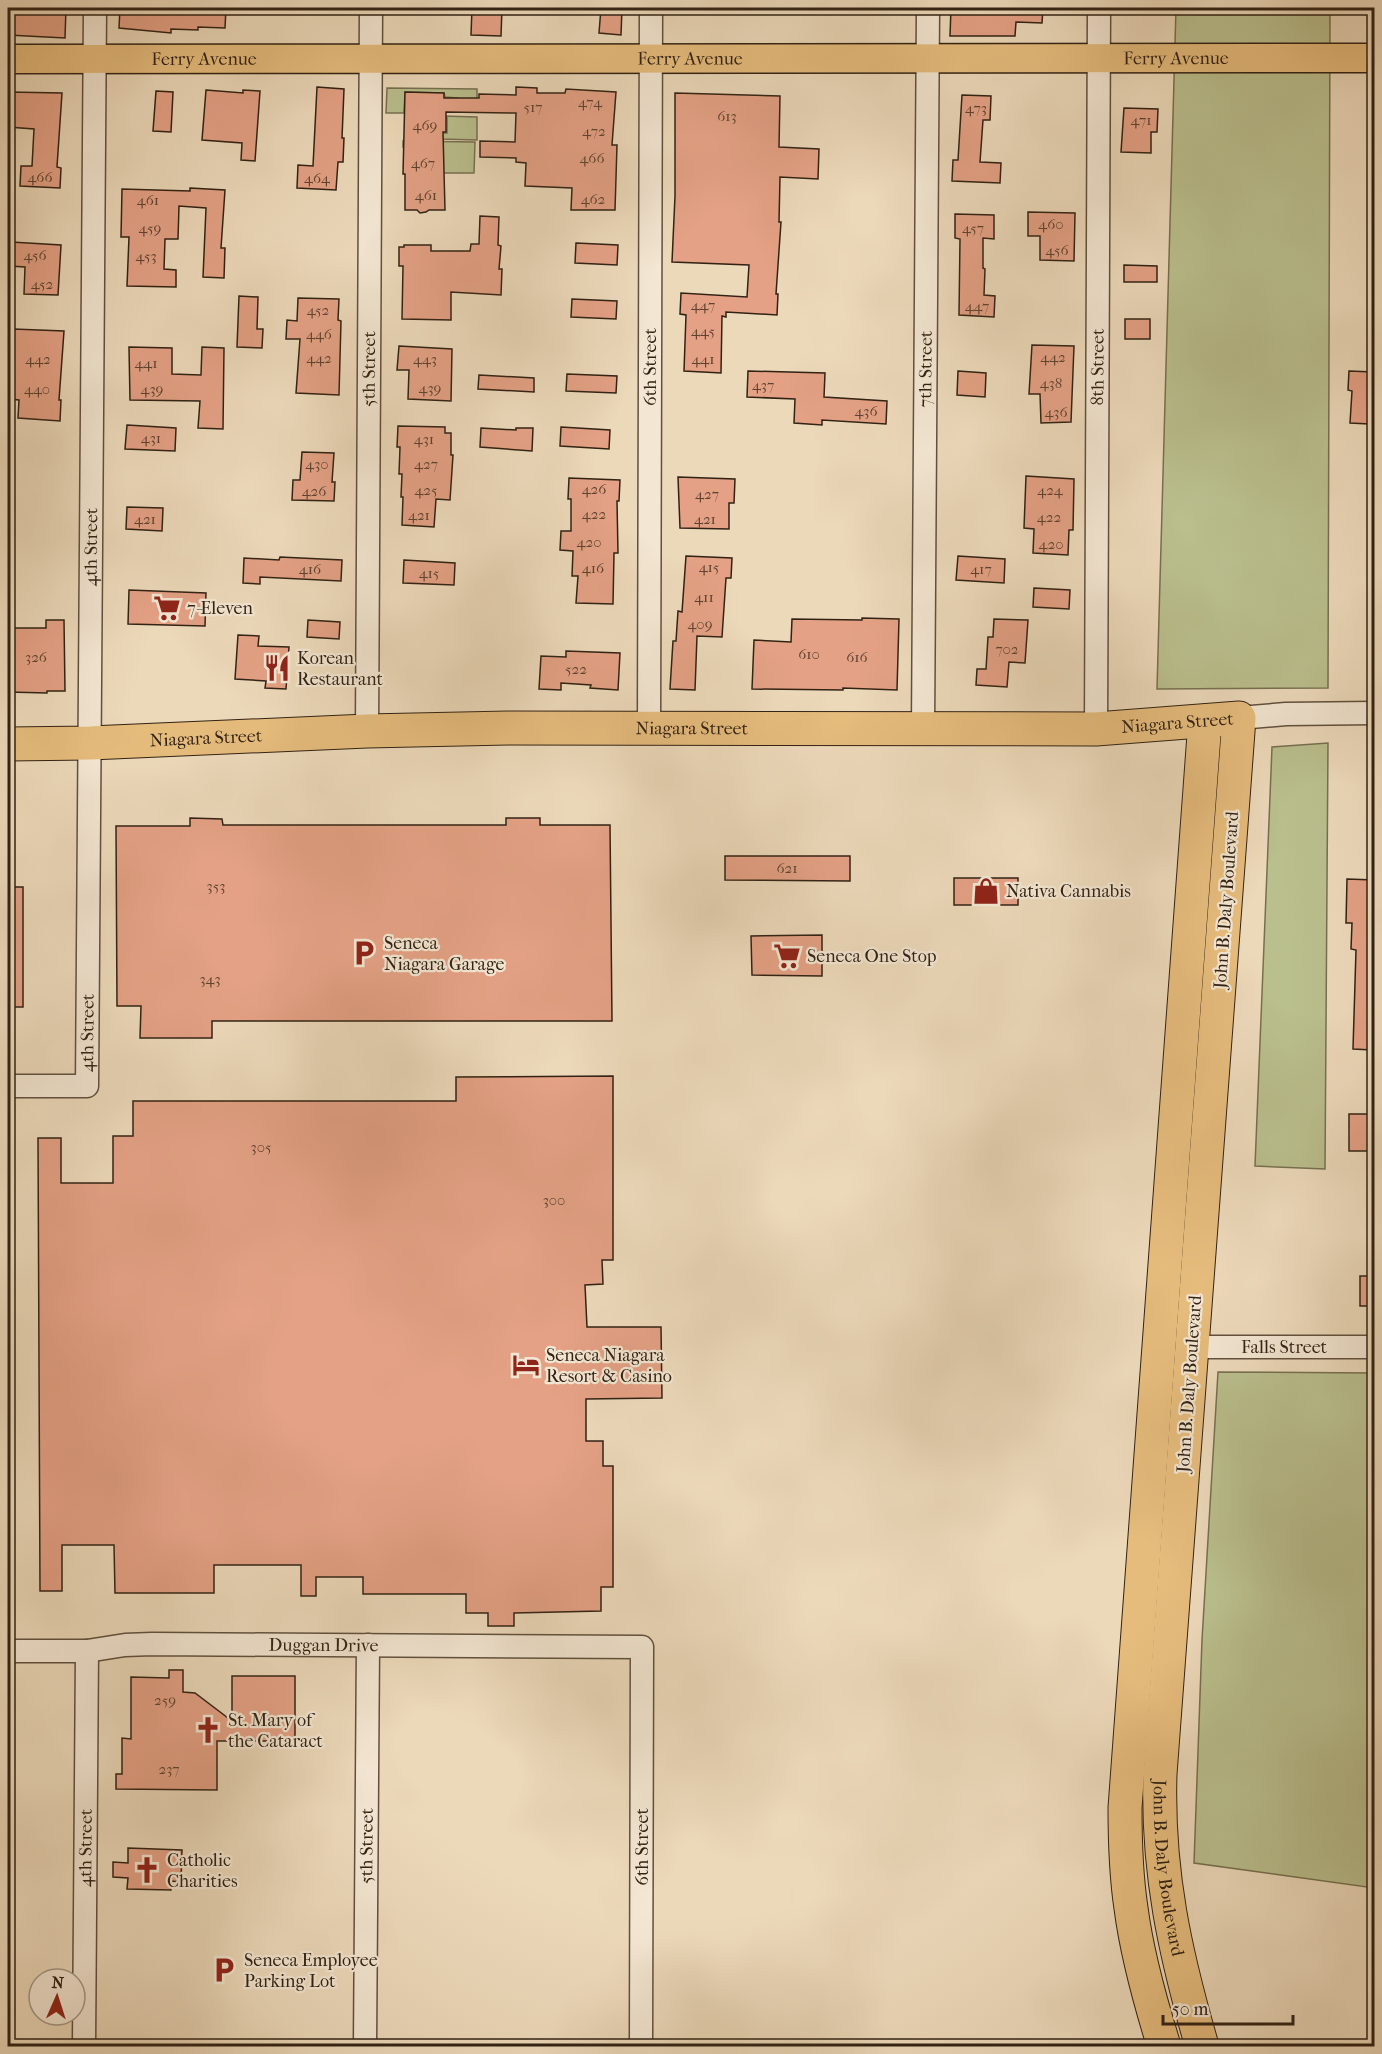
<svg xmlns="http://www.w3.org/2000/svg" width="1382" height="2054" font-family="'IM FELL French Canon',serif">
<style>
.green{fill:#babf8e;stroke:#767051;stroke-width:1.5}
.building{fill:#e4a185;stroke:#312214;stroke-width:1.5}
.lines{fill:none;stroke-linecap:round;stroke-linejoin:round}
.minor-casing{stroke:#60503e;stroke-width:25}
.major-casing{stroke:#312214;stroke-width:31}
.highway-casing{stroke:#312214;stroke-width:35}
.minor{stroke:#f3e6d2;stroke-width:22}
.major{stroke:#e6bc7d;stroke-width:28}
.highway{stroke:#e6bc7d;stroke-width:33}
.labels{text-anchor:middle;stroke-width:4.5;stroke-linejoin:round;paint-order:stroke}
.number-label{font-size:15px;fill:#5e4230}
.street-label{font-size:18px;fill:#312214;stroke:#f3e6d2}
.poi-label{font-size:18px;fill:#312214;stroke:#f3e6d2;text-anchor:start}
</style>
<rect width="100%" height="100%" fill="#ecd9ba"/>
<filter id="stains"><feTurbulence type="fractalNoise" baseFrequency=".00333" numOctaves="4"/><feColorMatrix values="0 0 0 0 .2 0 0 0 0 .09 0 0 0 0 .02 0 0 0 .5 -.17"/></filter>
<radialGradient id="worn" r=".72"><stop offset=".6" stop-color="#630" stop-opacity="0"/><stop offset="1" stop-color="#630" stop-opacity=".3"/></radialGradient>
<g class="green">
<path d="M1176 8H1330L1328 688 1157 689Z"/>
<path d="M387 88 477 89V112L458 98 445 97 444 93 405 92 404 113H386Z"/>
<path d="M441 116 477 117V140L440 139V133H447V118H441Z"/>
<path d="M403 141 475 142 474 173H442V148L403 147Z"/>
<path d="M1328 743 1325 1169 1255 1166 1272 747Z"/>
<path d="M1218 1372 1374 1373V1888L1194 1863 1202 1640Z"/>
</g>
<g class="building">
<path d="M8 8H66L65 38 8 35Z"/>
<path d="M120 8H226L225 28 198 27V30L171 29V33L119 28Z"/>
<path d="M472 8H502L501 36 471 35Z"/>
<path d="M601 8H622L621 35 599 33Z"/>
<path d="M951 8H1043L1042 23 1016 22 1015 36H950Z"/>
<path d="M317 87 344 89 342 138H344L343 162H338L336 190 297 188 298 165 313 166Z"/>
<path d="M516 87 537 88V93H565L566 89 616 92 612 145H617L615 210H571L572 188 525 186 526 163 516 162V158L480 157V141L515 142 516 113 446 112V132H443L445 210H429L426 212 420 213 417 210H405V174H403L405 92 444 93V98H479V94L516 95Z"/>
<path d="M206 90 243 93V90L260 91 255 161 241 160 242 143 202 140Z"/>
<path d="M156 91 173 92 171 132 153 131Z"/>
<path d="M8 92 62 93 57 167 61 168 60 188 20 186 21 166H32L34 129 8 127Z"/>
<path d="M675 93 780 96 779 147 819 149 818 179 780 177 779 222H781L776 294H778L777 315 726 312V317L722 316 721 373 684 371 686 315 680 314 681 293 747 297 749 265 672 262 675 196Z"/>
<path d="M962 95 991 96 990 120H983L980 162 1001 163 1000 183 952 181 953 160H958Z"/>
<path d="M1124 108 1158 109 1157 132H1151V153L1121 152Z"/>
<path d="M190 188 225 190 221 248H225L224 278 203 277 206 208 179 206 178 239H165L164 269 176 270V287L127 286 129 237H121L122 189 190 191Z"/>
<path d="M1028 212 1075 213 1074 261 1040 260V236H1028Z"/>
<path d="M955 214 994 215V239L983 238V268L985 269 984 295 995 296 994 317 959 315 960 239 955 238Z"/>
<path d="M480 216 499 217 498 245 501 246 499 269H502L501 295 451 292V320L402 319 403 266H399V247H404V245H431V251H470L471 244H479Z"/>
<path d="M11 242 61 245 58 295 24 294 25 267 9 266Z"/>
<path d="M576 243 618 245 617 265 575 263Z"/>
<path d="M1124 265 1157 266V282H1124Z"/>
<path d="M239 296 258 297 257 329H263L262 348 237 347Z"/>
<path d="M298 298 339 299 338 320 341 321 339 395 296 393 300 339H286L287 320 297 321Z"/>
<path d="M572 299 617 301 616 319 571 317Z"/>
<rect x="1125" y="319" width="25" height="20"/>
<path d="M13 329 64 331 59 400H61L60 421 18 418 19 400 9 399Z"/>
<path d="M1032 345 1074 346 1071 422 1041 423 1040 394H1029Z"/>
<path d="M399 346 452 349 451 401 408 399 409 370H397Z"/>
<path d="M129 347 172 348V374L201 375 202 347 224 348 223 429 198 428 200 401 130 400Z"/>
<path d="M748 371 825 373 824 397 887 401 886 424 822 420V425L794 423 795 399 747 397Z"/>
<path d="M958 371 986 373 985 397 957 395Z"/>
<path d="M1349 371 1373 372 1369 424 1350 423 1352 391 1348 390Z"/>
<path d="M567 374 617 376 616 393 566 391Z"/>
<path d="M479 375 534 378V392L478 389Z"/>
<path d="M127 425 176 428 175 451 125 449Z"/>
<path d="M398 426 445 427V433H451V455H453L450 500 436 499 434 527 402 525 403 497H401L402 474H399L400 447H397Z"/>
<path d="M561 427 610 430 609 449 560 446Z"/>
<path d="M481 428 516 430V428H533L532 451 480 447Z"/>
<path d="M302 452 334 453 332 482H335L334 501 292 500 293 480H300Z"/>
<path d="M1026 476 1074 479 1073 530H1069L1068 555 1033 553 1034 529 1024 528Z"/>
<path d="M678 477 735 479 734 503H729V529L680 528Z"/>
<path d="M569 478 620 480 619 501H617L618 553H614L613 604 576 603 578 576H572L573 551 560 550 561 531H571V499H568Z"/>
<path d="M127 507 163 508 162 531 126 529Z"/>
<path d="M686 556 732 558 731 578H726L722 637 697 636 695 690 670 689 673 641H676L678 611 682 612Z"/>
<path d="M958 556 1005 559 1004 583 956 580Z"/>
<path d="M280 557 342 560 341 581 260 577V584L243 583 244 558 279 560Z"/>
<path d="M404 560 455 563 454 585 403 583Z"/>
<path d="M1034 588 1070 590 1069 609 1033 607Z"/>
<path d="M129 590 206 593 205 626 128 624Z"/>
<path d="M862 618 899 619 897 690 843 688V690L752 689 754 640 791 642 792 619 862 620Z"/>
<path d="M994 619 1028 620 1025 663 1009 662 1007 687 976 685 977 669H986L988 637H993Z"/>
<path d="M46 620H64L65 691H47V693L8 692V628H46Z"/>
<path d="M308 620 340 622 339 639 307 637Z"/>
<path d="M238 635 259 636 258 646 289 647 286 689 265 688 266 681 235 679Z"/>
<path d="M566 651 620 653 618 690 590 688 591 685 561 683V690L539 689 541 656 566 657Z"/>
<path d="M190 818 222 819 223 825H506V818H540V825H610L612 1021H212V1038H140L141 1006H117L116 826H190Z"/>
<path d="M725 856H850V881L725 880Z"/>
<rect x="954" y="878" width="64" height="27"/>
<path d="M1347 879 1374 880 1372 1050 1353 1049 1356 950 1351 949 1352 923H1346Z"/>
<rect x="8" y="887" width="15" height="120"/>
<path d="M822 935V976L752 975 751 936Z"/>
<path d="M613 1076V1260H602L603 1284 585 1285 587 1327H661L662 1398 586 1399V1441H603V1466H613V1587H601V1611L514 1613V1626H488V1613H466V1594H363V1577H316V1596H301V1565H214V1593H115L114 1545H62V1591H40L38 1138H61V1183H113V1136H133V1101H456V1077Z"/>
<rect x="1349" y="1114" width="25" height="37"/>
<rect x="1360" y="1276" width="14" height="30"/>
<path d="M169 1670H183V1692L195 1693 232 1721V1676H295V1741H217V1790L116 1789V1774H122V1738L131 1739V1677L169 1678Z"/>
<path d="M128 1848 182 1850 181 1882 171 1881V1890L127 1889 128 1878 113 1877V1862L128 1863Z"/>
</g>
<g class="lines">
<defs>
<g id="minor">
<path d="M1239 718 1286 714 1374 713"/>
<path id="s1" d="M649 727 651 8"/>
<path id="s2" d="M923 729 928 8"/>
<path id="s3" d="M1096 729 1099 8"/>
<path id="s4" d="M367 731 371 8"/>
<path id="s5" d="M8 1086H87L95 8"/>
<path id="s6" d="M1192 1347H1374"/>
<path id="s7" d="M8 1651H87L125 1645 152 1644 642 1647 641 2046"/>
<path id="s8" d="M84 2046 87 1651"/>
<path id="s9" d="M365 2046 368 1645"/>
</g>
<g id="major">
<path id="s10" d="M8 59 1374 58"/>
</g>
<g id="highway">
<path id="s11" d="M8 744 90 743 367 731 508 728 1096 729 1239 718 1160 1774C1157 1872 1175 1953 1202 2046"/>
<path d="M1164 2046C1150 2001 1137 1955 1131 1908 1126 1875 1125 1841 1125 1808L1205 721"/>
</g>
</defs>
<use href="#minor" class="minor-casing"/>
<use href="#major" class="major-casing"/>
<use href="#highway" class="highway-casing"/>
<use href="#minor" class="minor"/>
<use href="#major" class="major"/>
<use href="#highway" class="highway"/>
</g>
<defs>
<symbol id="supermarket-bare" viewBox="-9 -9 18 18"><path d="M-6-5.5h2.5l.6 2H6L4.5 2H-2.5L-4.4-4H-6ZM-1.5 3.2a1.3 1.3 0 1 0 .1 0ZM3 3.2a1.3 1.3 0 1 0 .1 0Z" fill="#8f2418" stroke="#f3e6d2" stroke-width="2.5" paint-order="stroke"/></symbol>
<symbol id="restaurant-bare" viewBox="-9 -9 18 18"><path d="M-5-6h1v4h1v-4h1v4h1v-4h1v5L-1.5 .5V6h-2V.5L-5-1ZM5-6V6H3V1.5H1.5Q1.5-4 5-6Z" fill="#8f2418" stroke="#f3e6d2" stroke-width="2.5" paint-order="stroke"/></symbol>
<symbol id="shop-bare" viewBox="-9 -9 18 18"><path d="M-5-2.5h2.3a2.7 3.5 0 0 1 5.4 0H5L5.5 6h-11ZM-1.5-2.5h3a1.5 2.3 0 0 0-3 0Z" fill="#8f2418" stroke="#f3e6d2" stroke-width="2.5" paint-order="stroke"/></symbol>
<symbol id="parking-bare" viewBox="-9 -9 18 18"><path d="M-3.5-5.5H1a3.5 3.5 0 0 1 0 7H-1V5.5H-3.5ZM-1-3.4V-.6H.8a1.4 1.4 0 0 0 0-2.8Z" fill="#8f2418" stroke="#f3e6d2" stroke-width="2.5" paint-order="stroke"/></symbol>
<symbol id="hotel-bare" viewBox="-9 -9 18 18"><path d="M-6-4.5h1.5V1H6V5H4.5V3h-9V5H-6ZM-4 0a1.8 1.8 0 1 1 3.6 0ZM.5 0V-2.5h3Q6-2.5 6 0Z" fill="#8f2418" stroke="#f3e6d2" stroke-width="2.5" paint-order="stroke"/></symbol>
<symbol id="church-bare" viewBox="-9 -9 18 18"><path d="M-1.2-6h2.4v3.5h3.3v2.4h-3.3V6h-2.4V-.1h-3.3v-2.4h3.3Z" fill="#8f2418" stroke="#f3e6d2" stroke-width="2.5" paint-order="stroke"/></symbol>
</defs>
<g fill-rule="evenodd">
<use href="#supermarket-bare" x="148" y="589" width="38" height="38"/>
<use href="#restaurant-bare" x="258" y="649" width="38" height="38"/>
<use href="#shop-bare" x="967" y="872" width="38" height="38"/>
<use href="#parking-bare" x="345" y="934" width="38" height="38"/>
<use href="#supermarket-bare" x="768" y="937" width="38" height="38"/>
<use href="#hotel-bare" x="507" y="1346" width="38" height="38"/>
<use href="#church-bare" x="189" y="1711" width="38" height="38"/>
<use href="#church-bare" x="128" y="1851" width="38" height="38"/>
<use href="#parking-bare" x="205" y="1951" width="38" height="38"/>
</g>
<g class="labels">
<g class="number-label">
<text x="590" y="107">474</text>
<text x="533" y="112">517</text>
<text x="976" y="113">473</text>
<text x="727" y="121">613</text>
<text x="1141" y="125">471</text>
<text x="425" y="130">469</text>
<text x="594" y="136">472</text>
<text x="592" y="163">466</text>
<text x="423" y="168">467</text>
<text x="40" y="182">466</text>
<text x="317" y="183">464</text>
<text x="426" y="200">461</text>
<text x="593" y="204">462</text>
<text x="148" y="205">461</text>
<text x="1051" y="229">460</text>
<text x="150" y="233">459</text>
<text x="973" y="233">457</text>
<text x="1057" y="255">456</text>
<text x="35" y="260">456</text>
<text x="146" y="261">453</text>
<text x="42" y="289">452</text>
<text x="703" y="310">447</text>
<text x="977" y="311">447</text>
<text x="318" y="315">452</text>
<text x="703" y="336">445</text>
<text x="319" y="339">446</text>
<text x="1053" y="362">442</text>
<text x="319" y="363">442</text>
<text x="38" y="364">442</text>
<text x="425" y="364">443</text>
<text x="703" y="364">441</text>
<text x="146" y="368">441</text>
<text x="1051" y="388">438</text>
<text x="763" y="390">437</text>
<text x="430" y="393">439</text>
<text x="37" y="394">440</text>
<text x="152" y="394">439</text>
<text x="866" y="416">436</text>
<text x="1056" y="417">436</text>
<text x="151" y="443">431</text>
<text x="424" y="444">431</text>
<text x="317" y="469">430</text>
<text x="426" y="469">427</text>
<text x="594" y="494">426</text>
<text x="426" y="495">425</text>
<text x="1050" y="495">424</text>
<text x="314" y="496">426</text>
<text x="707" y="499">427</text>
<text x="594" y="519">422</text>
<text x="419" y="520">421</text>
<text x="1049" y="522">422</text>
<text x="145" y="524">421</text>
<text x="705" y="524">421</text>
<text x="589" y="547">420</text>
<text x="1051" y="549">420</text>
<text x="709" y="572">415</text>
<text x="593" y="573">416</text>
<text x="310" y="574">416</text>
<text x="981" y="574">417</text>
<text x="429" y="578">415</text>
<text x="704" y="602">411</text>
<text x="700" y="629">409</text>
<text x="1007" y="654">702</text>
<text x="809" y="659">610</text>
<text x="36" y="662">326</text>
<text x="857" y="662">616</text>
<text x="576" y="674">522</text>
<text x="787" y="873">621</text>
<text x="216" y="891">353</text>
<text x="210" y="984">343</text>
<text x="261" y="1152">305</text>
<text x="554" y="1205">300</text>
<text x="165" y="1705">259</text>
<text x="169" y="1774">237</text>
</g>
<g class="street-label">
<text dy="6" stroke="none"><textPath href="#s10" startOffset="1168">Ferry Avenue</textPath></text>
<text dy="6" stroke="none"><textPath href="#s10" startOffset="196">Ferry Avenue</textPath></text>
<text dy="6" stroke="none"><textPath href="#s10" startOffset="682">Ferry Avenue</textPath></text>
<text dy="6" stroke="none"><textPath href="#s1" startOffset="360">6th Street</textPath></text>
<text dy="6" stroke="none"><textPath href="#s2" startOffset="360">7th Street</textPath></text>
<text dy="6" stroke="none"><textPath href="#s3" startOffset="362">8th Street</textPath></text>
<text dy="6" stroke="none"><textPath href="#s4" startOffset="362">5th Street</textPath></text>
<text dy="6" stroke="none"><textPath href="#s5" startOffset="618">4th Street</textPath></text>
<text dy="6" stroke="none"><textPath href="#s11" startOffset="1170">Niagara Street</textPath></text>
<text dy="6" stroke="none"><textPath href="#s11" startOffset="684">Niagara Street</textPath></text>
<text dy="6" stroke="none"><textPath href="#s11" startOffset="198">Niagara Street</textPath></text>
<text transform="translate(1226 900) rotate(-86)" y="6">John B. Daly Boulevard</text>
<text dy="6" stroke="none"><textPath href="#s5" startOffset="132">4th Street</textPath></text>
<text dy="6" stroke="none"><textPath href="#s6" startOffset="92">Falls Street</textPath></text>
<text transform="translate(1189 1384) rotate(-86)" y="6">John B. Daly Boulevard</text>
<text dy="6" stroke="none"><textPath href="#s7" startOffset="316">Duggan Drive</textPath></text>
<text dy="6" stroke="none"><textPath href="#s9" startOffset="200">5th Street</textPath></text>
<text transform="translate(642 1847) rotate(-90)" y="6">6th Street</text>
<text dy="6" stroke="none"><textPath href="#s8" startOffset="198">4th Street</textPath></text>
<text dy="6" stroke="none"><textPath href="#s11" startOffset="2385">John B. Daly Boulevard</textPath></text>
</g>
<g class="poi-label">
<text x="187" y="614">7-Eleven</text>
<text x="297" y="664">Korean<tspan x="297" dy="21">Restaurant</tspan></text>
<text x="1006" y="897">Nativa Cannabis</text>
<text x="384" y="949">Seneca<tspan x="384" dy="21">Niagara Garage</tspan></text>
<text x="807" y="962">Seneca One Stop</text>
<text x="546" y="1361">Seneca Niagara<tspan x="546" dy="21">Resort &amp; Casino</tspan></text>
<text x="228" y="1726">St. Mary of<tspan x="228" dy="21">the Cataract</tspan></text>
<text x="167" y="1866">Catholic<tspan x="167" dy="21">Charities</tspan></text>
<text x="244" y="1966">Seneca Employee<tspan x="244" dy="21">Parking Lot</tspan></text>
</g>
</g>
<rect width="1382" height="2054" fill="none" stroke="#ecd9ba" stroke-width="30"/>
<rect x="9" y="9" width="1364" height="2036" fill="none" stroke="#312214" stroke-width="3"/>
<rect x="15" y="15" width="1352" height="2024" fill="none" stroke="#312214" stroke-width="1.5"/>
<g transform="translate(57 1997) rotate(3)"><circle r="28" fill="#f3e6d2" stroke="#a59886" stroke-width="1.5"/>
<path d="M0-4.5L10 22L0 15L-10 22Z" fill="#8f2418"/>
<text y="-9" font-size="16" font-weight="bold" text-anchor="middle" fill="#312214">N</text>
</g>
<path d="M1163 2015v9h130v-9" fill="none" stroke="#312214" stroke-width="3"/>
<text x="1172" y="2015" font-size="18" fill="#312214" stroke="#f3e6d2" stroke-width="4.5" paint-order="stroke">50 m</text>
<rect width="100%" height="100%" filter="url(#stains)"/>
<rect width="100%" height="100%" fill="url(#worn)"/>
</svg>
